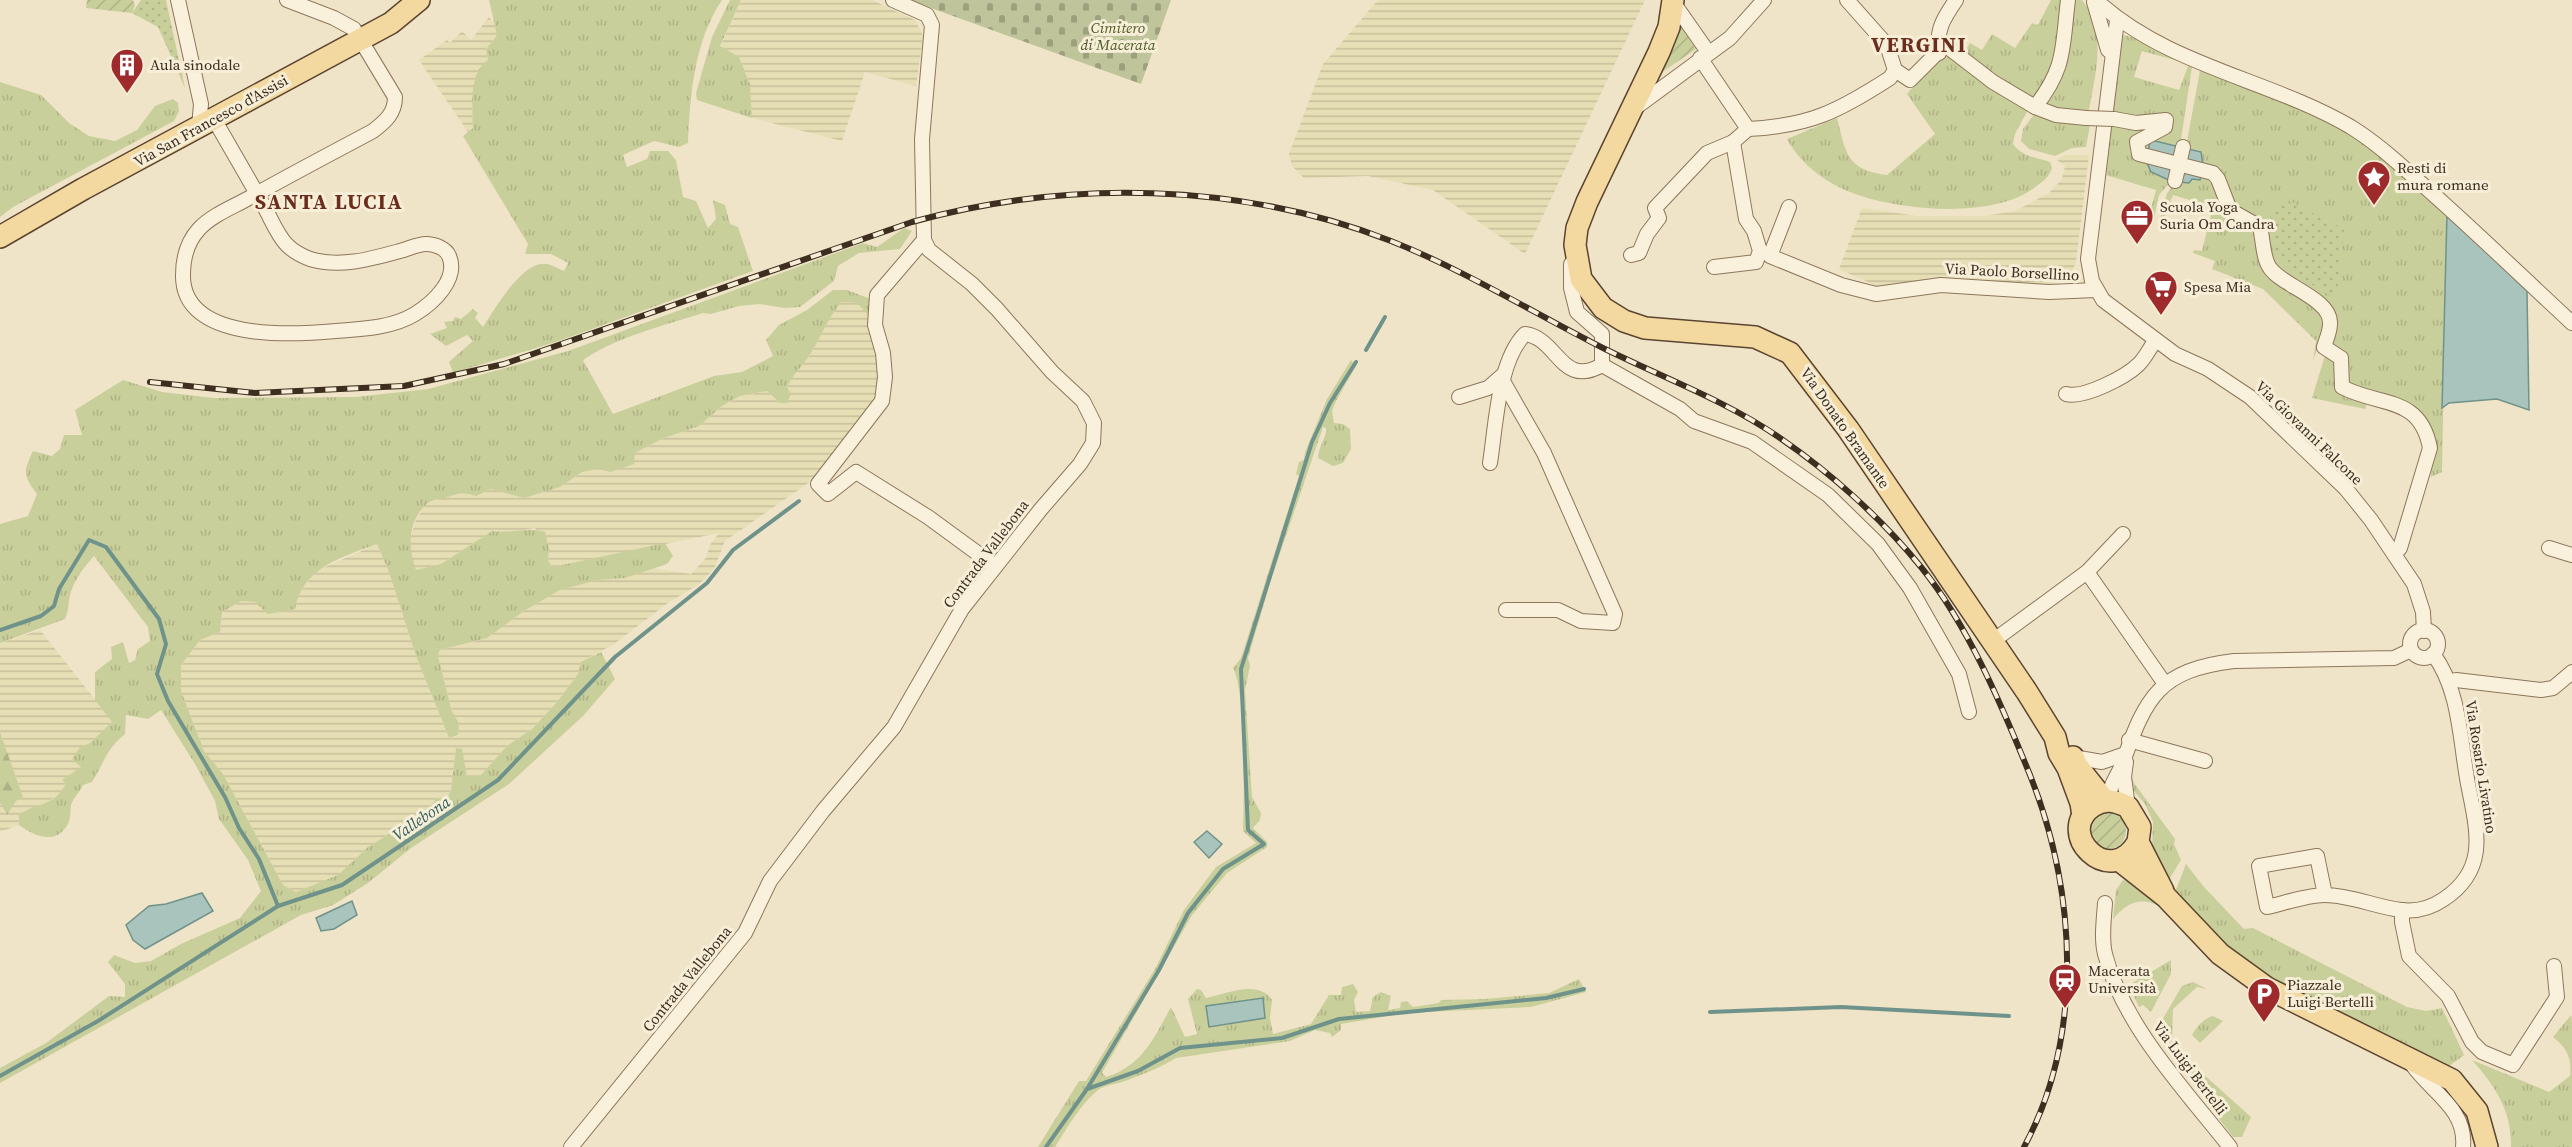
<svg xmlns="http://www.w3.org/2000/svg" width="2572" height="1147" font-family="'Source Serif 4',serif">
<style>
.farmland{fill:url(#farmland-rules)}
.grass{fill:url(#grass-tufts)}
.forest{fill:url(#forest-firs)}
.cemetery{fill:url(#cemetery-stones)}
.park{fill:url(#park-dots)}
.garden{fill:url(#garden-furrows)}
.water{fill:#a9c4bc;stroke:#6f938a;stroke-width:1.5}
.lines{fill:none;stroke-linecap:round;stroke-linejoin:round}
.stream{stroke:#6f938a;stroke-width:4}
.street-casing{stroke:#8d765c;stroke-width:16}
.primary-casing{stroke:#5b4430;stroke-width:24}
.street{stroke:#faf1dc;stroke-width:14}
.primary{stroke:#f3d9a0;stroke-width:21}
.rail-casing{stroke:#3d2e20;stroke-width:6}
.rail{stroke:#f7eed8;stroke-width:4;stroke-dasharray:11;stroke-linecap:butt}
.street-bridge-casing{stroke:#8d765c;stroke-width:16;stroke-linecap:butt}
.street-bridge{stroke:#faf1dc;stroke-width:14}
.labels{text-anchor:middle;stroke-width:6;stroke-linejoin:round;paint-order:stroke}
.park-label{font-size:15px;font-style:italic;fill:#4d5a26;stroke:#f7eed8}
.poi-label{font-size:15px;fill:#3d2e20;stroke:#f7eed8;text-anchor:start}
.street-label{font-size:15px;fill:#3d2e20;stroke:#f7eed8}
.water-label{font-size:16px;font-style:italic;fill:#2f5d5a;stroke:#f7eed8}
.district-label{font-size:21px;font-weight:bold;letter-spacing:1.5px;fill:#6b2e1e;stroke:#f7eed8}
</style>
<defs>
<pattern id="farmland-rules" width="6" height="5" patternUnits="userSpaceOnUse" patternTransform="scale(1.5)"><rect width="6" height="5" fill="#e6deb5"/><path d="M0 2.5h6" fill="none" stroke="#c6bf9b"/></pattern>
<pattern id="grass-tufts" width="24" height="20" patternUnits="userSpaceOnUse" patternTransform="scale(1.5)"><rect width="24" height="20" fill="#c9cf9b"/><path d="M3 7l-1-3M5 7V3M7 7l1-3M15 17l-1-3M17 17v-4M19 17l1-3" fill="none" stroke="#aeb285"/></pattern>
<pattern id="forest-firs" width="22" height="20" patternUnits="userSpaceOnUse" patternTransform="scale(1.5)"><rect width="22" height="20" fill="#c9cf9b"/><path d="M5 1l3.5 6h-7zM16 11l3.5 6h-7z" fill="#aeb285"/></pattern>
<pattern id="cemetery-stones" width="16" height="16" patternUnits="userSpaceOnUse" patternTransform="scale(1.5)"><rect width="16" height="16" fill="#bfc49a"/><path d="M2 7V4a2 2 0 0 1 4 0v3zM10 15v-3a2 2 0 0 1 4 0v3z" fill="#9ca07d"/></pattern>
<pattern id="park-dots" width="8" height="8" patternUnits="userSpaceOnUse" patternTransform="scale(1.5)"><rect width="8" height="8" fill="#c9cf9b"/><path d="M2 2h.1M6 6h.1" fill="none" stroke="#aeb285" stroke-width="1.8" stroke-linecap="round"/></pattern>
<pattern id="garden-furrows" width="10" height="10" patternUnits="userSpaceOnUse" patternTransform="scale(1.5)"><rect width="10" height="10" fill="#c9cf9b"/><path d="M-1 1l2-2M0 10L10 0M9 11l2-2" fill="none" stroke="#aeb285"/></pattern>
</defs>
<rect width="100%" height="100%" fill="#f0e4c8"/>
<g class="farmland">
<path d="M741 0H872L915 20 923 36 916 86 865 72 842 141 752 118 750 84 739 57 720 47Z"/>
<path d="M1378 0H1645L1525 254 1433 190 1368 176 1304 178 1292 166 1289 154 1323 64Z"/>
<path d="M489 17 497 27V35L486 49 488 60 472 107 473 128 468 132 419 60 447 40 450 43 462 31 471 40Z"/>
<path d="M2064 155H2089L2076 262 2070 276 2058 283 2041 286 1879 287 1839 269 1862 208 1918 216H1984L2015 211 2049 193 2062 179 2065 166 2057 160Z"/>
<path d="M842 302 858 303 871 318 880 363 878 387 875 403 814 479 725 541 714 569 699 584 668 603 614 644 581 662 578 674 557 702 532 729 507 746 481 775 467 777 462 750 456 748 451 790 447 799 436 798 427 815 397 829 368 847 338 875 319 883 296 892 283 885 223 774 204 751 181 691V665L200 640 220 632 222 612 241 601 255 602 298 595 316 571 377 544 389 572 416 656 449 738 458 736 438 656 440 650 487 638 524 611 560 590 598 580 625 578 652 568 691 574 706 558 710 545 719 533 553 567 548 561 549 549 535 528 504 533 492 531 441 564 416 571 410 555V540L415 522 426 504 460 491 476 496 491 489 507 492 560 487 582 472 598 469 610 472 635 453 664 438 699 426 722 406 741 396 767 391 780 403 793 374 810 355 833 311Z"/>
<path d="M40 630 113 722 90 743 82 767 62 780 66 784 61 792 40 808 25 811 19 815V825L0 832V803L6 814 16 801 23 797 0 732V643Z"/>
</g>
<g class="grass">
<path d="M489 0H722C694 42 690 95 688 143L679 147 654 141 623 155 627 167 647 159 650 151H668L676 160 683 197 696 201 708 228 716 219 713 200 725 205 730 224 738 227 753 271 556 342 453 373 449 362 473 341 467 335 446 346 430 334 447 328 444 322 453 321 455 317 461 319 473 309 478 313 475 318 483 327C494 310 523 259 547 264 553 265 559 269 564 271L568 263 551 254H525L528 244 463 136 473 128C472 107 469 72 488 60L486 49 497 35Z"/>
<path d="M730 0H741L720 46 739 57 750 84 752 118 697 100 696 93 712 37Z"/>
<path d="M2051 0H2062L2057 63 2034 102 1994 80 1995 73 1963 55 1970 43 1982 50 1992 34 2015 48 2032 23 2038 25Z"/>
<path d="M2070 0H2082C2109 32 2094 79 2088 116L2038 105 2055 86Z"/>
<path d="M2124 35 2139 39 2177 58 2178 61 2142 51 2134 77 2179 90 2188 66 2192 67 2180 146 2155 141 2148 154 2140 153 2152 118 2108 115 2119 37Z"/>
<path d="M1943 51 2029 108 2015 134 2013 144C2022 157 2036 157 2050 162L2052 168C2049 178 2042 182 2034 188 1994 218 1908 211 1861 196 1830 186 1802 167 1787 139L1837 118C1846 154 1847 170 1887 175L1935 134 1907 94Z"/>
<path d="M2200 70 2322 117 2372 146 2447 213 2442 472 2431 477 2432 438 2417 407 2351 389 2329 343 2336 320 2327 303 2312 290 2283 274 2271 258 2269 240C2243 216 2208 187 2200 152L2186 147Z"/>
<path d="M0 82 41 95 69 123 89 136 115 141 137 130 155 106 173 99 178 103 179 111 174 121 13 207 0 217Z"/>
<path d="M2036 112 2090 125 2086 147 2072 148 2055 156 2029 149 2021 141 2023 129Z"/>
<path d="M2108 122 2155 124 2131 146 2130 151C2135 159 2141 157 2147 162 2157 169 2159 176 2171 181L2159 195 2154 217 2149 216 2156 190 2102 174Z"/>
<path d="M2202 172 2219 193 2229 220C2270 230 2249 253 2268 276 2282 293 2313 294 2322 317 2327 331 2317 348 2313 361L2316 341 2263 289 2212 269 2215 261 2193 253 2194 250 2202 251 2213 207 2173 195 2164 219H2160L2167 193 2177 182 2190 181Z"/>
<path d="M904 228 912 231 900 249 859 253 838 266 834 281 800 307 784 308 760 304 739 306 711 314 703 313C663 326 619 336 583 360L613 414 714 376 742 372 773 356 766 340 779 325 807 310 833 290H847L871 299V318L857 303 842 302C827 318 821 338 809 356 802 367 793 374 787 387L791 394 787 403H780L767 391 740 396 722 406 699 426 664 438 635 453 634 464 610 472 598 469 582 472 560 487 524 498 491 489 476 496C461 491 458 494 444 498 438 500 432 499 427 504 407 521 408 549 416 570L441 564 492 531C510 534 528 526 545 532L549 549 548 561 553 567 665 543 673 556 667 564 625 578 598 580 560 590 524 611 487 638 440 650 438 656 452 712 459 723 458 735 449 738 416 656 389 572 377 544C342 557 302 568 295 609L268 614 255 602 241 601 222 612 220 632 200 640 181 665V691L204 751 223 774 283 885 296 892 338 875 368 847 397 829 427 815 436 798 447 799 451 790 456 748 462 749 467 776 481 775 507 746 532 729 557 702 578 674 581 662 601 652 615 679 583 716 509 784 411 848 368 883 333 905 301 915 0 1083V1068L46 1043 109 996 125 997V984L108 962 114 955 135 963 151 961 181 944 240 918 261 891 248 860 219 819 215 801 195 764 161 710 148 719 126 715 125 734C106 749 104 763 92 782L83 785C80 792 73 798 71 805 70 811 71 819 68 824 56 846 34 836 19 825V815C36 802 52 808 66 784L62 780 81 767 72 759 80 747 90 743 112 722 95 700V672L112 659 111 647 123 642 129 663 135 660 138 649 150 641 148 627 94 556C84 567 74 580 70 595 68 604 69 610 65 619L0 643V524L28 516 37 494C23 475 23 473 33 451L52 456 60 449 64 435H82L75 410 123 380 162 392 214 398 356 397 428 389 568 351 863 243 877 247Z"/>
<path d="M2326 352 2338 365 2337 379 2368 400 2365 409 2312 398Z"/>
<path d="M1351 360 1356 366 1336 401 1332 411 1334 423 1343 424 1350 429 1351 449 1343 463 1333 466 1318 458C1318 447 1327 438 1326 428L1323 427 1271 580 1248 658 1250 666 1245 690 1252 797 1261 813 1260 820 1253 828 1267 842V847L1227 873 1192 915 1102 1073 1106 1077C1142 1066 1154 1038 1171 1007L1185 1037 1197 1034 1188 999 1197 989 1201 990 1206 998C1227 994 1258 979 1272 1000L1270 1018 1273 1034 1311 1024 1329 995H1341L1342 987 1353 984 1358 992 1354 1000 1356 1012 1370 1011 1373 997 1381 992 1391 996 1388 1010 1400 1008 1401 1002 1407 1001 1413 1007 1439 1003 1441 1000 1485 999 1549 993 1579 979 1586 992 1531 1007 1406 1013 1341 1024V1030L1332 1037 1330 1033 1315 1030 1290 1041 1176 1058C1162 1067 1141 1075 1125 1081 1117 1084 1105 1085 1098 1090 1080 1105 1067 1128 1055 1147H1038L1079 1081H1086L1155 969 1184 910 1198 891 1216 867 1256 843 1243 831C1244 800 1246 690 1233 668L1241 658 1299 476 1296 474 1299 462 1304 460 1305 452 1327 399Z"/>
<path d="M2130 771 2134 783 2175 839 2174 844 2181 860 2167 883 2152 851 2153 822 2145 804 2132 789Z"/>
<path d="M2186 864 2204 887 2244 929 2253 928 2407 1007 2426 1011 2442 1008 2464 1055 2448 1067 2281 986 2234 954 2175 892Z"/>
<path d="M2123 880 2136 883 2161 907C2140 896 2128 902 2113 919L2116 890Z"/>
<path d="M2171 960V974L2151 1012 2143 1005 2139 1007 2129 985Z"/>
<path d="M2193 982 2207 989 2197 987 2173 1009 2172 1046 2251 1117 2242 1137H2233L2157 1037 2161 1022 2182 986Z"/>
<path d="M2571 1015 2572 1021V1147H2511C2512 1111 2495 1086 2472 1060L2549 1092 2570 1076C2572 1057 2567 1049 2553 1037Z"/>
<path d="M2213 1016 2223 1021 2200 1043 2192 1035C2196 1027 2204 1018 2213 1016Z"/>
</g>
<path class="forest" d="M0 732 23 797 16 801 7 815 0 803Z"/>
<path class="cemetery" d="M909 0H1171L1141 84Z"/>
<g class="park">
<path d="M141 0H166L185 88 158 27 132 13Z"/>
<path d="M2293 203 2344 229 2336 299 2285 268 2275 252 2270 209Z"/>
</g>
<g class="garden">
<path d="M87 0H133L135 5 132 13 86 8Z"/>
<path d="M1679 23 1696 49 1658 75Z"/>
<circle cx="2108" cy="831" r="18"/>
</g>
<g class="water">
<path d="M2155 141 2201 152 2203 165 2200 180 2192 179 2189 183 2171 181 2151 172 2146 161 2150 142Z"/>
<path d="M2447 213 2527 291 2529 410 2497 399 2449 403 2442 408Z"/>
<path d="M1207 831 1222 844 1209 858 1194 842Z"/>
<path d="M202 893 213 911 145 949 133 940 126 925 149 906 166 904Z"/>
<path d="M352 901 357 915 334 929 321 931 316 918Z"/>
<path d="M1263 998 1265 1018 1209 1027 1206 1006Z"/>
</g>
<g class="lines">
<g class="stream">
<path d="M1366 350 1385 317"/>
<path d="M0 630 41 616 54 606 59 589 89 540 106 547 159 619 166 644 157 674 168 701 225 797 239 828 259 859 278 906"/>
<path d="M1710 1012 1841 1007 2009 1016"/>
<path d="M0 1076 98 1021 278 906 342 885 498 780 615 657 707 583 733 550 799 501"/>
<path d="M1087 1089 1159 970 1188 913 1223 869 1264 844 1248 830 1241 669 1312 442 1330 403 1356 362"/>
<path d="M1046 1147 1087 1089 1138 1071 1180 1048 1282 1038 1339 1019 1546 998 1584 989"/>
</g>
<defs>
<g id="street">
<path d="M178 0 201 104 199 127"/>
<path d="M2096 0C2167 66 2269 79 2351 127 2375 142 2394 159 2415 178 2469 225 2520 275 2572 323"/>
<path d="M1673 2 1708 52"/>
<path d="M2094 2 2108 50"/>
<path d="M2117 20 2088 259 2092 281 2103 300 2175 354 2208 369 2250 397 2346 489 2371 520 2414 584 2423 612 2424 631"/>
<path d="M1939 53C1936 30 1943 19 1956 0"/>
<path d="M1895 70 1910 80 1945 45 1993 82 2035 107C2066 67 2062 49 2068 0"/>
<path d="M2035 107 2056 115 2086 118"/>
<path d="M1635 108 1730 38 1764 0"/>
<path d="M214 119C231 149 249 179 266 210 272 221 278 236 287 245 293 251 302 256 310 259 340 268 371 259 400 251 408 249 418 244 426 244 434 244 446 248 449 256 459 279 433 303 415 314 392 328 362 329 336 331 292 335 182 342 183 275 183 259 187 242 199 229 212 215 233 207 249 198 290 175 332 153 373 131 386 121 395 113 395 97L354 29 334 18 287 0"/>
<path d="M2114 119 2136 123 2166 120 2165 127 2137 142 2139 154 2213 173 2218 179 2230 210 2260 227C2263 239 2263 259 2270 268 2282 286 2332 299 2330 324 2330 332 2326 340 2324 347L2341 358 2342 387C2380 407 2420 395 2430 448L2400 548 2394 554"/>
<path d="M1748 129C1810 126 1839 111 1890 78L1895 70 1887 45 1847 0"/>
<path d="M2175 181 2183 147"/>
<path d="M1789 207 1770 256 1841 285 1876 294 1941 285 2049 292 2096 290"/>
<path d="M924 240 877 295 875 325 883 353 885 377 882 401 818 484 828 494 856 472 928 517 995 566"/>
<path d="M1631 255 1639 253 1647 234 1659 218 1655 208 1707 153 1733 142 1748 129 1700 58"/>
<path d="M1714 267 1756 262 1760 251 1754 231 1746 219 1733 142"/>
<path d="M1602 365 1680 409 1694 421 1752 442 1828 495 1878 544 1910 588 1959 674 1969 712"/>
<path d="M1504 383 1544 453 1615 614 1613 623 1581 621 1558 610H1506"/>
<path d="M2066 394C2083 399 2126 377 2139 364 2145 358 2150 348 2155 341"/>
<path d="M1459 397 1488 388 1504 374"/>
<path d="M1490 463C1496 425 1498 361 1525 334 1558 338 1561 389 1602 365V334L1577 312 1571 288V264"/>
<path d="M2549 548 2572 555"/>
<path d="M2087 572 2165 684"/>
<circle cx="2424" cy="644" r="14"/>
<path d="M1993 641 2087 572 2123 534"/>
<path d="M2450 682 2456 680 2541 690 2553 688 2572 672"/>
<path d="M2129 740 2205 761"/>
<path d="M2073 757 2102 762 2125 754"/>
<path d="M2126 762 2124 777 2128 807"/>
<path d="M2109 801C2109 784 2118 777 2123 762 2146 697 2159 670 2234 661L2394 658 2411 650"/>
<path d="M2325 895 2317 856 2259 866 2267 907C2285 903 2307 895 2325 895 2350 895 2376 907 2401 910 2417 912 2431 908 2444 899 2489 869 2477 830 2468 784 2460 742 2460 689 2433 654"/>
<path d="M2105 903C2104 919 2101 938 2105 954 2123 1025 2185 1090 2230 1147"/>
<path d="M2402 910V922L2409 956 2448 996 2472 1042 2482 1052 2513 1065 2557 997 2554 966"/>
<path d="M2411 1063C2429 1091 2467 1108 2463 1147"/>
<path d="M571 1147 745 933 770 881 823 811 894 727 962 609 1041 509 1080 464 1093 443 1094 423 1083 401 1052 372 997 309 972 284 929 250 924 240 922 139 932 25 927 15 893 0"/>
</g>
<g id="primary">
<path d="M1673 0 1669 27 1659 52 1587 202 1577 228 1575 245 1581 279 1603 308 1624 321 1645 328 1755 337 1790 353 1848 429 2027 692 2055 737 2059 753 2068 768 2081 803 2083 816"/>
<path d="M0 237 83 189 391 23 419 0"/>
<path d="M2073 757 2077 766 2105 801"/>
<path d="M2138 842C2110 891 2053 832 2093 806 2105 798 2116 801 2128 807L2140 827 2138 842 2163 891"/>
<path d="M2119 860 2166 897 2220 954 2267 988 2452 1080 2477 1111 2487 1147"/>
</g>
</defs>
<use href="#street" class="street-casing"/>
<use href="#primary" class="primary-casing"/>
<use href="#street" class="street"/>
<use href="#primary" class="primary"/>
<defs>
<path id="rail" d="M150 382 255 393 404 386 504 364 912 222C1067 179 1240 182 1391 241 1464 270 1532 312 1601 347 1661 377 1725 400 1780 438 1831 473 1882 519 1921 567 1968 625 2002 706 2030 775 2076 891 2085 1034 2024 1147"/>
</defs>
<use href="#rail" class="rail-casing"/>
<use href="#rail" class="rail"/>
<defs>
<path id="street-bridge" d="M2086 118 2114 119"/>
</defs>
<use href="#street-bridge" class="street-bridge-casing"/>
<use href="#street-bridge" class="street-bridge"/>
</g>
<defs>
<symbol id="building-pin" viewBox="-11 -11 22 30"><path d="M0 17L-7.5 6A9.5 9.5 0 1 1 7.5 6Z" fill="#9e2a2b" stroke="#f7eed8"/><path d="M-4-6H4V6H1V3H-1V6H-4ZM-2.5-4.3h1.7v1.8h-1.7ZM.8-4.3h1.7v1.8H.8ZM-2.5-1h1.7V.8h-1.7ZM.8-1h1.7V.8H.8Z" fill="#fff"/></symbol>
<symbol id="sight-pin" viewBox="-11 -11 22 30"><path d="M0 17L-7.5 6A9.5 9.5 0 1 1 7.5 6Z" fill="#9e2a2b" stroke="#f7eed8"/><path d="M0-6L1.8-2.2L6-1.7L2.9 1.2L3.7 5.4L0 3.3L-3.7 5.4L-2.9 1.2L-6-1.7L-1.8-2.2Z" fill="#fff"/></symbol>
<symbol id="office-pin" viewBox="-11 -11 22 30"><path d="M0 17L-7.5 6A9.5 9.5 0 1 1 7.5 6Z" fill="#9e2a2b" stroke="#f7eed8"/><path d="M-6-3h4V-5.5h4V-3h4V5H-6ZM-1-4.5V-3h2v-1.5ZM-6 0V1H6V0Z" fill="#fff"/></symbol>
<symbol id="supermarket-pin" viewBox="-11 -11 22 30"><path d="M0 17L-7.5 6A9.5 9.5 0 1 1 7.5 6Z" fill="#9e2a2b" stroke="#f7eed8"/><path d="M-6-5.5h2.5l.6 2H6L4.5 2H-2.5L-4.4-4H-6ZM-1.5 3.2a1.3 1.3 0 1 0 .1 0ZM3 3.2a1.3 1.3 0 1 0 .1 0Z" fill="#fff"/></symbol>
<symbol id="station-pin" viewBox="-11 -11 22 30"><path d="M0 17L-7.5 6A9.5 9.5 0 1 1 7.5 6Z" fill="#9e2a2b" stroke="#f7eed8"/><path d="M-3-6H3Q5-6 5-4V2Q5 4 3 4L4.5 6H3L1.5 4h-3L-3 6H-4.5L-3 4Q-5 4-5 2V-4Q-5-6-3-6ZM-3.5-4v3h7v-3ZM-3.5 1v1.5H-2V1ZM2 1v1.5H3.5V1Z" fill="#fff"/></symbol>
<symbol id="parking-pin" viewBox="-11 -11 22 30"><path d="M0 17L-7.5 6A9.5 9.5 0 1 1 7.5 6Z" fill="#9e2a2b" stroke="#f7eed8"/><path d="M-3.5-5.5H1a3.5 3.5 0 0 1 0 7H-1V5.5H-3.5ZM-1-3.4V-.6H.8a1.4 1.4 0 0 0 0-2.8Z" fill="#fff"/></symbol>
</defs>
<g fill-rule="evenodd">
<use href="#building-pin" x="108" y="46" width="38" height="52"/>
<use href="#sight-pin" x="2355" y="158" width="38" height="52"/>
<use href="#office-pin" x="2118" y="197" width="38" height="52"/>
<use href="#supermarket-pin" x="2142" y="268" width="38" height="52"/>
<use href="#station-pin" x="2046" y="961" width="38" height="52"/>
<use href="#parking-pin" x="2245" y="975" width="38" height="52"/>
</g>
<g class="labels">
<g class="park-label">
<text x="1118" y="33">Cimitero<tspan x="1118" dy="17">di Macerata</tspan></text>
</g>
<g class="poi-label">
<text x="150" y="70">Aula sinodale</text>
<text x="2397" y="173">Resti di<tspan x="2397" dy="17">mura romane</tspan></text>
<text x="2160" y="212">Scuola Yoga<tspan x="2160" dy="17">Suria Om Candra</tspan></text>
<text x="2184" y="292">Spesa Mia</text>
<text x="2088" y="976">Macerata<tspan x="2088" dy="17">Università</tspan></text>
<text x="2287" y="990">Piazzale<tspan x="2287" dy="17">Luigi Bertelli</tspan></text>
</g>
<g class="street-label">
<text transform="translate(211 121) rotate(-29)" y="5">Via San Francesco d'Assisi</text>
<text transform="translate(2012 272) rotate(3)" y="5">Via Paolo Borsellino</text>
<text transform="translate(1845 428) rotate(55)" y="5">Via Donato Bramante</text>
<text transform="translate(2309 433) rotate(44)" y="5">Via Giovanni Falcone</text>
<text transform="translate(986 554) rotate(-53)" y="5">Contrada Vallebona</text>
<text transform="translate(2481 767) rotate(81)" y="5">Via Rosario Livatino</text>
<text transform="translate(687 979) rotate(-51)" y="5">Contrada Vallebona</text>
<text transform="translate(2190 1068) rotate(53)" y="5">Via Luigi Bertelli</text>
</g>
<g class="water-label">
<text transform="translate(421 818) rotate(-34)" y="6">Vallebona</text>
</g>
<g class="district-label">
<text x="1919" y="52">VERGINI</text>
<text x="329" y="209">SANTA LUCIA</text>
</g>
</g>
</svg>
